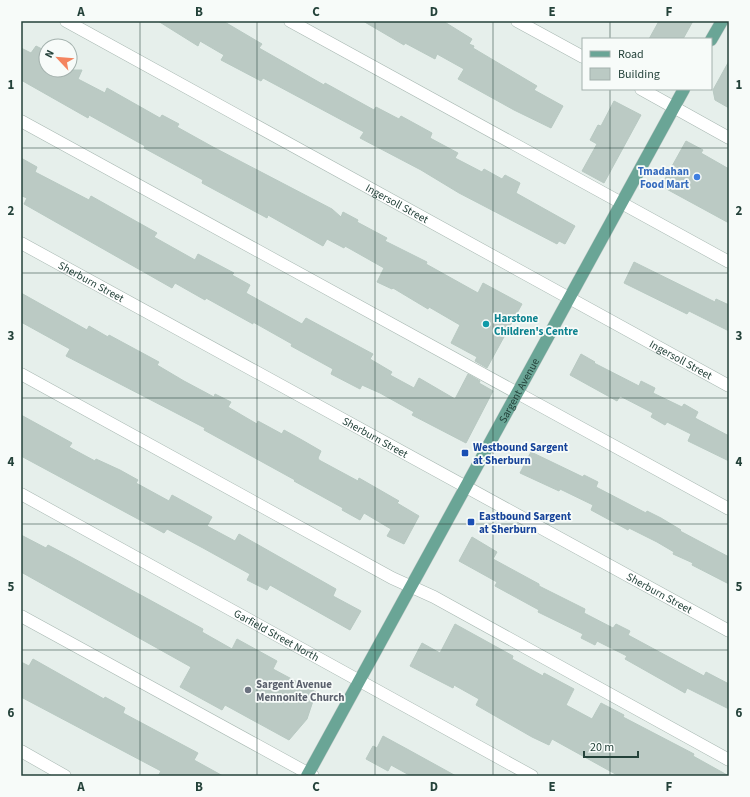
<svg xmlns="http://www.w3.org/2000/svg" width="750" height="797" font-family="'Source Sans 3',sans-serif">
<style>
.building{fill:#bbcac4;stroke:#b8c9c2}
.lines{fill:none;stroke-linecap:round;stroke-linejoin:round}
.minor-casing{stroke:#a8b8b2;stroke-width:13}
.major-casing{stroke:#c2cac8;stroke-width:13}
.minor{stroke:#fff;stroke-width:12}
.major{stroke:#6aa596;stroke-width:12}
.grid{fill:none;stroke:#24423a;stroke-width:1;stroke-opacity:0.55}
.shop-dot{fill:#3f7fe0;stroke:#f7fbf9;stroke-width:1.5}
.culture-dot{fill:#0f9aa8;stroke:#f7fbf9;stroke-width:1.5}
.transit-dot{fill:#1a4fb4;stroke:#f7fbf9;stroke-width:1.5}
.worship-dot{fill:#6b7280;stroke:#f7fbf9;stroke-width:1.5}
.labels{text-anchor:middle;stroke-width:3.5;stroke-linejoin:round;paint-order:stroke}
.shop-label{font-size:11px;font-weight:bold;fill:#366cbe;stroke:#f7fbf9;text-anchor:end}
.street-label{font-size:11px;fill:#24423a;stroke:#f7fbf9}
.culture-label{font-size:11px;font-weight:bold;fill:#0d838f;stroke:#f7fbf9;text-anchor:start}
.transit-label{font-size:11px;font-weight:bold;fill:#164399;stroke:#f7fbf9;text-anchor:start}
.worship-label{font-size:11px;font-weight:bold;fill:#5b616d;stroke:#f7fbf9;text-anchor:start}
.neatline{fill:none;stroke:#24423a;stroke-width:1.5}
.grid-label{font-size:13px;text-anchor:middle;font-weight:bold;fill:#24423a}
</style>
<rect width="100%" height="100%" fill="#e6efeb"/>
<g class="building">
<path d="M158 21H223L262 44 259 48 324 85 325 83 374 110 376 107 399 119 401 116 432 133 430 138 458 153 455 158 482 172 484 169 502 179 505 175 520 183 516 193 575 226 565 244 559 241 557 244 459 193 421 170 360 138 364 132 263 78 261 81 221 60 224 55 200 41 198 46Z"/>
<path d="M363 21H443L472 39 469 44 474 46 473 48 537 86 534 90 563 106 551 128 514 110 458 79 464 69 437 54 435 59 405 43 404 45Z"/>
<path d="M659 21H693L683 39H649Z"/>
<path d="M36 46 46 51V70H82L78 79 105 93 107 88 160 118 162 115 179 124 177 127 213 147 332 209 341 217 343 212 358 220 357 222 387 238 385 241 427 262 426 264 478 293 483 283 522 304 487 368 475 361 477 357 451 343 460 325 429 307 428 309 393 288 392 289 377 282 384 268 345 246 344 248 327 239 323 246 268 215 267 218 202 183 203 180 144 148 145 146 127 136 89 115 88 118 21 80V48L31 53Z"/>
<path d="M729 61V108L715 100 713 90Z"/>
<path d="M614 101 641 115 604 183 582 171 597 144 590 140 598 125 601 126Z"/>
<path d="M686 141 703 150 701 153 729 169V223L661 186Z"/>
<path d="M21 158 37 167 35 172 89 200 91 196 157 233 154 237 195 260 198 254 234 273 232 275 250 285 246 293 264 303 302 324 306 318 373 354 370 359 392 372 390 375 414 388 419 378 455 399 468 374 480 381 479 383 493 391 466 443 412 415 414 412 380 393 362 385 360 389 331 374 333 369 291 346 292 344 253 322V324L206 298 205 300 175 283 172 288 24 204 27 198 22 196 21 198Z"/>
<path d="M634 262 715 302 716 299 729 305V331L689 311 687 314 624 283Z"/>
<path d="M21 293 87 330 89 326 108 337 109 335 159 362 157 365 184 381 214 397 215 394 231 402 228 407 257 424 258 421 282 434 284 430 302 440 321 451 318 458 319 460 358 481 359 478 399 501 397 503 419 516 404 544 387 536 391 529 364 513 360 520 342 510 343 508 294 481 295 480 204 430 205 428 66 356 70 349 21 322Z"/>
<path d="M581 354 595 362 594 363 639 386 641 381 655 388 653 393 682 407 684 404 698 412 695 418 729 436V461L688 441 691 434 667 422 665 425 651 417 653 413 620 396 617 401 570 375Z"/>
<path d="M21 415 72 443 69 447 95 461 96 459 120 470 138 480 136 483 169 501 172 495 212 517 207 526 235 541 239 534 336 589 333 596 361 611 350 630 270 585 267 590 247 580 250 574 203 548 167 529 164 533 21 456Z"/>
<path d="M531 452 583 477 584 475 598 482 596 487 646 513 647 511 661 518 681 530 680 531 729 557V584L692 565 693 563 673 554 674 552 657 542 629 528 628 530 591 510 593 505 560 489 559 491 520 473Z"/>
<path d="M21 535 46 548 48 545 71 557 203 629 202 632 232 649 237 639 277 661 273 669 316 692 307 719 289 740 225 705 222 710 180 687 191 667 21 572Z"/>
<path d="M472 537 497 552 493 559 539 584V586L585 609 584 613 613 628 616 624 630 631 628 635 704 676 706 672 729 684V709L687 688 685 693 671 685 625 659 627 656 597 641 595 645 581 638 583 634 538 612 539 610 495 586 497 582 459 561Z"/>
<path d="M455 624 513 656 512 659 543 676 544 673 574 689 566 705 592 719 601 703 624 715 623 717 694 754 693 756 729 776H619L552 739 549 745 532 737 476 705 479 699 454 685 453 688 410 666 422 643 440 653Z"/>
<path d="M33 659 104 699 105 697 125 708 123 713 198 753 194 760 223 776H158L161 771 21 697V662L29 666Z"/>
<path d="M383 736 407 749 456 776H411L391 765 388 771 366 759 373 746 377 748Z"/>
</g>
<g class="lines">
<defs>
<g id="minor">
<path id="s1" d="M66 21 729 386"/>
<path d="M290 21 729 262"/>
<path d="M517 21 583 57"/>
<path d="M641 89 729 138"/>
<path d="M21 121 729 509"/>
<path id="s2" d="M21 243 729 631"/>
<path d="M21 374 392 578 434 597 729 760"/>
<path id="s3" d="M21 494 532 776"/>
<path d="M21 616 313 776"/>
<path d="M21 751 65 776"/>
</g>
<g id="major">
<path d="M711 40 722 21"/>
<path id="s4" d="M307 776 684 89"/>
</g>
</defs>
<use href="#minor" class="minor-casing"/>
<use href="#major" class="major-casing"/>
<use href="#minor" class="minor"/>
<use href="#major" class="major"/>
</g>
<path class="grid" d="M140 21V776M257 21V776M375 21V776M493 21V776M610 21V39M610 89V776M21 148H729M21 273H729M21 398H729M21 524H729M21 650H729"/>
<circle class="shop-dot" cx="697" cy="177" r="4"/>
<circle class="culture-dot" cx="486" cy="324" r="4"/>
<g class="transit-dot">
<rect x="461" y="449" width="8" height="8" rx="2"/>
<rect x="467" y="518" width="8" height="8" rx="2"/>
</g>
<circle class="worship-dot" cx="248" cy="690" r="4"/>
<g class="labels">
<g class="shop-label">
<text x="689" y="175">Tmadahan<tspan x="689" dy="13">Food Mart</tspan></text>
</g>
<g class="street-label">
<text dy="4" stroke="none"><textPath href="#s1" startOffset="378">Ingersoll Street</textPath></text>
<text dy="4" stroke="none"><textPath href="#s2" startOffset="80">Sherburn Street</textPath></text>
<text dy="4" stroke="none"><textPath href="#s1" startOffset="702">Ingersoll Street</textPath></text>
<text dy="4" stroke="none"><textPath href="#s4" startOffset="440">Sargent Avenue</textPath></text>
<text dy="4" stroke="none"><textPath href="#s2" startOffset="404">Sherburn Street</textPath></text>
<text dy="4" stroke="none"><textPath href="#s2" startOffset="728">Sherburn Street</textPath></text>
<text dy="4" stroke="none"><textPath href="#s3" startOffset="292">Garfield Street North</textPath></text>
</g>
<g class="culture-label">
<text x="494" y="322">Harstone<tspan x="494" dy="13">Children's Centre</tspan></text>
</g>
<g class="transit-label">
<text x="473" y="451">Westbound Sargent<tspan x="473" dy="13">at Sherburn</tspan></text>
<text x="479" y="520">Eastbound Sargent<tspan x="479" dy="13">at Sherburn</tspan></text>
</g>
<g class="worship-label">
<text x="256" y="688">Sargent Avenue<tspan x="256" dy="13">Mennonite Church</tspan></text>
</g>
</g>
<rect width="750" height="797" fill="none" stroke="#f7fbf9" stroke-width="44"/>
<rect x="582" y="38" width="130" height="52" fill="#f7fbf9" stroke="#a3b1ad"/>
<rect x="590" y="51" width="20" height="6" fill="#6aa596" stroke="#a3b1ad"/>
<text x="618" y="58" font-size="12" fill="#24423a">Road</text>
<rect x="590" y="68" width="20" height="12" fill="#bbcac4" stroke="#a3b1ad"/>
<text x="618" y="78" font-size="12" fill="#24423a">Building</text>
<g transform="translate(58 58) rotate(296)"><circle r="19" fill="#f7fbf9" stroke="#a3b1ad"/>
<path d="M0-3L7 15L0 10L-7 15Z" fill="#f4845f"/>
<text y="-6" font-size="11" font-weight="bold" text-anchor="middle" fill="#24423a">N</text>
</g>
<path d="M584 751v6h54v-6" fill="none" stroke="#24423a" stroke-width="2"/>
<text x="590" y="751" font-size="12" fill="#24423a" stroke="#f7fbf9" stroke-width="3" paint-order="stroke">20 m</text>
<rect x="22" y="22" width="706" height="753" class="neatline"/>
<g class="grid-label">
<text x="81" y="16">A</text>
<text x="199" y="16">B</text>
<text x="316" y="16">C</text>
<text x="434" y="16">D</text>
<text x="552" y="16">E</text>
<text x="669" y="16">F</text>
<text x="11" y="89">1</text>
<text x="739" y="89">1</text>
<text x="11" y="215">2</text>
<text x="739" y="215">2</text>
<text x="11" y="340">3</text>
<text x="739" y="340">3</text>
<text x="11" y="466">4</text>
<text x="739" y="466">4</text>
<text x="11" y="591">5</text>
<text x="739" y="591">5</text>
<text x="11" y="717">6</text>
<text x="739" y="717">6</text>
<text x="81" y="791">A</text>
<text x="199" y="791">B</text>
<text x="316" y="791">C</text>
<text x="434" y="791">D</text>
<text x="552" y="791">E</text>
<text x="669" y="791">F</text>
</g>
</svg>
